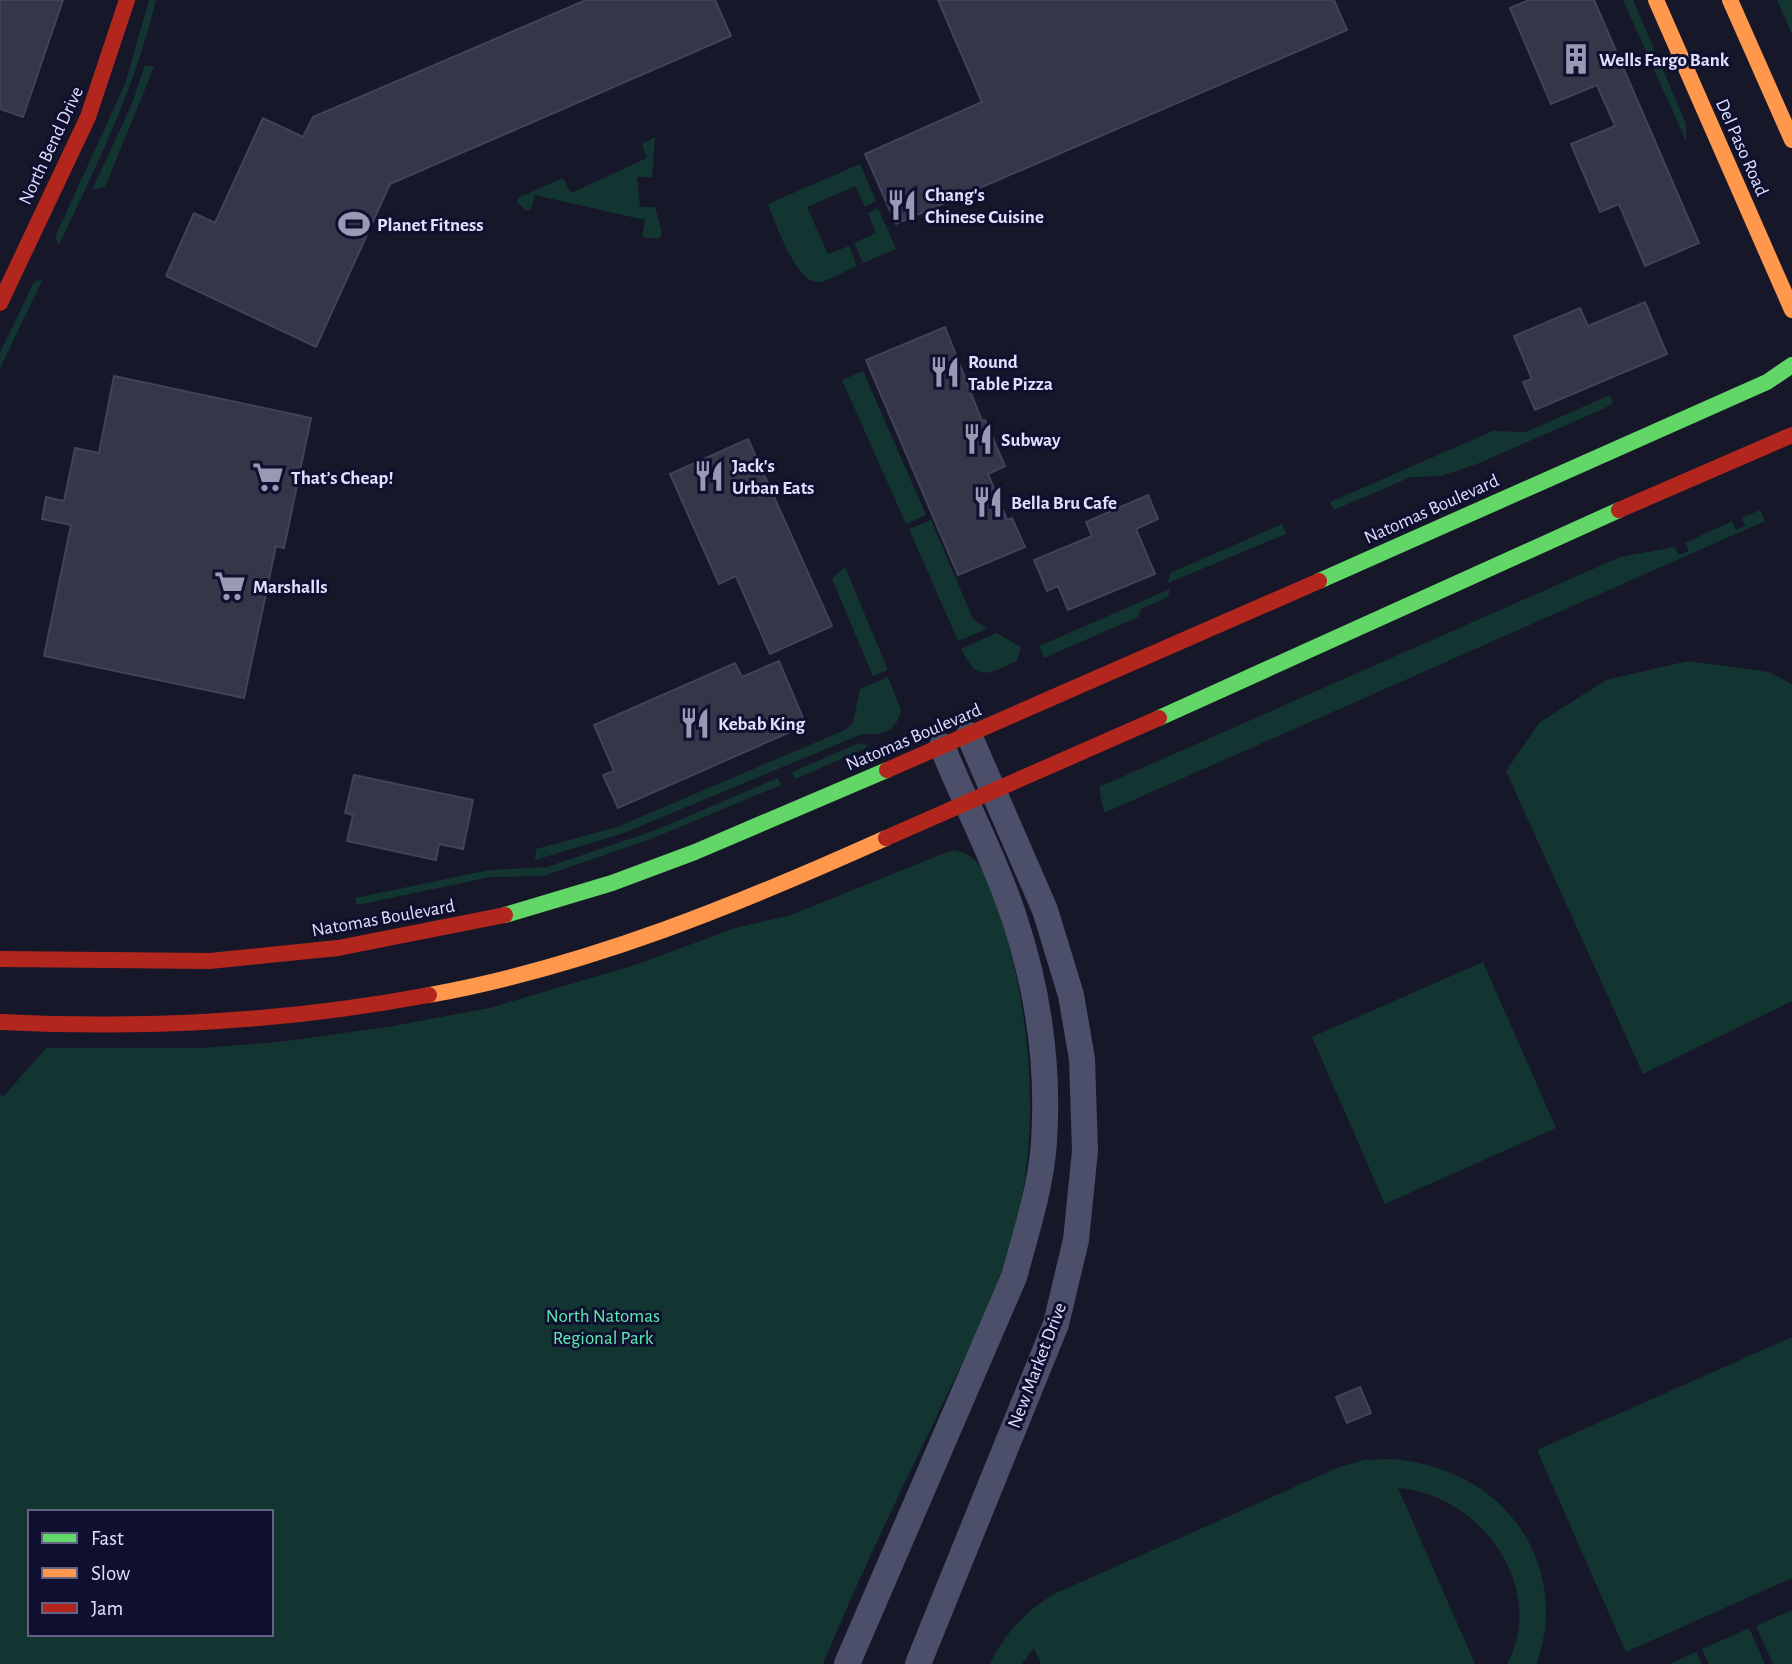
<svg xmlns="http://www.w3.org/2000/svg" width="1792" height="1664" font-family="'Alegreya Sans',sans-serif">
<style>
.green{fill:#133531;fill-rule:evenodd}
.building{fill:#363649;stroke:#41425b;stroke-width:2}
.lines{fill:none;stroke-linecap:round;stroke-linejoin:round}
.street{stroke:#4b4f69;stroke-width:26}
.fast{stroke:#63d668;stroke-width:16}
.slow{stroke:#ff974d;stroke-width:16}
.jam{stroke:#b3261e;stroke-width:16}
.labels{text-anchor:middle;stroke-width:6;stroke-linejoin:round;paint-order:stroke}
.poi-label{font-size:19px;font-weight:bold;fill:#dee0ff;stroke:#0f102f;text-anchor:start}
.street-label{font-size:19px;fill:#dee0ff;stroke:#0f102f}
.park-label{font-size:19px;fill:#5decaf;stroke:#0f102f}
</style>
<rect width="100%" height="100%" fill="#161728"/>
<g class="green">
<path d="M149 0H156C135 88 97 165 59 245L55 237 125 84Z"/>
<path d="M1623 0H1633L1686 124V141Z"/>
<path d="M1777 0H1792V34Z"/>
<path d="M145 65 154 67 105 187 92 190 131 106Z"/>
<path d="M655 137 652 177H637L640 207H655L662 233 659 239 642 237 645 220 535 195 531 209 527 211 517 203 518 198 563 178 571 193 647 158 642 144Z"/>
<path d="M860 164 876 201 865 207 855 186 807 207 828 254 849 246 857 266C846 270 827 283 816 282 796 281 774 220 768 204Z"/>
<path d="M878 208 896 249 863 263 854 243 876 233 868 213Z"/>
<path d="M43 279 0 368V353L34 282Z"/>
<path d="M863 371 926 515 906 524 842 380Z"/>
<path d="M1610 395 1613 403 1603 409 1477 464 1441 476 1411 477 1334 510 1330 502 1493 431 1526 432Z"/>
<path d="M1760 510 1765 521 1104 813 1099 787 1620 557 1675 547 1679 555 1689 551 1685 543 1732 521 1736 530 1745 526 1742 518Z"/>
<path d="M931 520 973 619 987 629 958 641 909 529Z"/>
<path d="M1282 524 1286 534 1168 583 1170 573Z"/>
<path d="M845 567 888 670 873 676 832 579Z"/>
<path d="M1170 589 1168 597 1141 609 1138 617 1044 658 1039 646Z"/>
<path d="M996 633 1021 647 1017 661C987 674 978 683 961 649Z"/>
<path d="M1688 661 1769 672 1792 684V1001L1643 1074 1506 771 1539 723 1606 680Z"/>
<path d="M888 677 901 710C897 731 882 736 862 734L624 833 535 860 536 849 617 827 845 730 853 723 860 689Z"/>
<path d="M859 743 867 745 866 748 795 779 792 772Z"/>
<path d="M778 778 781 785 651 839 543 876 491 877 357 905 355 898 489 870 547 867 656 830Z"/>
<path d="M952 850C986 852 996 900 1004 927 1030 1019 1038 1110 1021 1204 1009 1275 973 1340 942 1405 901 1491 859 1576 823 1664H0V1095L4 1096 46 1048H200L279 1042 393 1026 489 1008 635 965 735 928 791 915ZM30 1512H271V1634H30Z"/>
<path d="M1483 962 1556 1128 1385 1204 1312 1037Z"/>
<path d="M1792 1337V1578L1626 1652 1537 1450Z"/>
<path d="M1392 1459C1478 1466 1547 1525 1546 1616 1546 1632 1541 1649 1537 1664H1507C1549 1587 1478 1493 1398 1488L1475 1664H1041L1034 1648 1022 1664H990C1005 1633 1025 1612 1054 1594L1337 1468 1364 1460Z"/>
<path d="M1792 1610V1664H1773L1756 1626Z"/>
<path d="M1749 1628 1765 1664H1709L1702 1649Z"/>
<path d="M1696 1652 1702 1664H1669Z"/>
</g>
<g class="building">
<path d="M0 0H63L23 117 0 109Z"/>
<path d="M586 0H715L731 36 390 184 316 347 166 276 194 213 215 223 263 118 303 137 313 117Z"/>
<path d="M938 0H1334L1347 30 896 224 865 154 982 102Z"/>
<path d="M1529 0H1594L1699 243 1645 266 1619 204 1600 212 1571 144 1615 126 1597 85 1551 104 1510 8Z"/>
<path d="M1645 302 1667 354 1535 410 1523 382 1532 379 1514 336 1580 308 1588 326Z"/>
<path d="M945 327 982 421 985 420 1005 466 988 474 1007 520 1012 518 1025 547 958 575 866 360Z"/>
<path d="M114 376 311 418 284 548 276 546 244 698 44 656 71 525 42 519 46 497 64 501 75 448 99 453Z"/>
<path d="M748 439 832 626 770 654 736 576 719 584 670 474Z"/>
<path d="M1148 495 1158 519 1136 529 1155 574 1068 610 1058 586 1047 591 1034 560 1092 536 1086 522Z"/>
<path d="M779 661 806 725 618 808 603 775 614 771 594 725 735 663 742 677Z"/>
<path d="M354 775 473 800 463 849 439 844 436 860 347 841 353 815 345 813Z"/>
<path d="M1360 1387 1371 1413 1347 1423 1336 1397Z"/>
</g>
<g class="lines">
<g class="street">
<path d="M847 1664 1014 1277C1026 1233 1041 1187 1044 1142 1049 1066 1038 989 1014 917 995 859 965 803 942 746"/>
<path d="M918 1664 1056 1324 1076 1240 1085 1151 1082 1059 1071 995 1045 910 969 735"/>
</g>
<g class="fast">
<path d="M1319 581 1767 382 1792 365"/>
<path d="M1159 718 1619 510"/>
<path d="M505 915 612 883 695 852 887 770"/>
</g>
<g class="slow">
<path d="M1656 0 1792 310"/>
<path d="M1730 0 1792 140"/>
<path d="M429 995C589 966 739 904 886 838"/>
</g>
<g class="jam">
<path d="M0 303 88 117 127 0"/>
<path d="M1619 510 1792 435"/>
<path d="M887 770 1319 581"/>
<path d="M886 838 1159 718"/>
<path d="M0 959 210 961 338 948 505 915"/>
<path d="M0 1022C147 1029 284 1022 429 995"/>
</g>
</g>
<defs>
<symbol id="building-bare" viewBox="-9 -9 18 18"><path d="M-4-6H4V6H1V3H-1V6H-4ZM-2.5-4.3h1.7v1.8h-1.7ZM.8-4.3h1.7v1.8H.8ZM-2.5-1h1.7V.8h-1.7ZM.8-1h1.7V.8H.8Z" fill="#989ab4" stroke="#0f102f" stroke-width="2.5" paint-order="stroke"/></symbol>
<symbol id="restaurant-bare" viewBox="-9 -9 18 18"><path d="M-5-6h1v4h1v-4h1v4h1v-4h1v5L-1.5 .5V6h-2V.5L-5-1ZM5-6V6H3V1.5H1.5Q1.5-4 5-6Z" fill="#989ab4" stroke="#0f102f" stroke-width="2.5" paint-order="stroke"/></symbol>
<symbol id="stadium-bare" viewBox="-9 -9 18 18"><path d="M0-5a6.5 5 0 1 0 0 10a6.5 5 0 1 0 0-10ZM-3.5-1.8h7v3.6h-7Z" fill="#989ab4" stroke="#0f102f" stroke-width="2.5" paint-order="stroke"/></symbol>
<symbol id="supermarket-bare" viewBox="-9 -9 18 18"><path d="M-6-5.5h2.5l.6 2H6L4.5 2H-2.5L-4.4-4H-6ZM-1.5 3.2a1.3 1.3 0 1 0 .1 0ZM3 3.2a1.3 1.3 0 1 0 .1 0Z" fill="#989ab4" stroke="#0f102f" stroke-width="2.5" paint-order="stroke"/></symbol>
</defs>
<g fill-rule="evenodd">
<use href="#building-bare" x="1554" y="37" width="44" height="44"/>
<use href="#restaurant-bare" x="880" y="183" width="44" height="44"/>
<use href="#stadium-bare" x="332" y="202" width="44" height="44"/>
<use href="#restaurant-bare" x="923" y="350" width="44" height="44"/>
<use href="#restaurant-bare" x="956" y="417" width="44" height="44"/>
<use href="#restaurant-bare" x="687" y="454" width="44" height="44"/>
<use href="#supermarket-bare" x="246" y="455" width="44" height="44"/>
<use href="#restaurant-bare" x="966" y="480" width="44" height="44"/>
<use href="#supermarket-bare" x="208" y="564" width="44" height="44"/>
<use href="#restaurant-bare" x="673" y="701" width="44" height="44"/>
</g>
<g class="labels">
<g class="poi-label">
<text x="1599" y="66">Wells Fargo Bank</text>
<text x="925" y="201">Chang's<tspan x="925" dy="22">Chinese Cuisine</tspan></text>
<text x="377" y="231">Planet Fitness</text>
<text x="968" y="368">Round<tspan x="968" dy="22">Table Pizza</tspan></text>
<text x="1001" y="446">Subway</text>
<text x="732" y="472">Jack's<tspan x="732" dy="22">Urban Eats</tspan></text>
<text x="291" y="484">That’s Cheap!</text>
<text x="1011" y="509">Bella Bru Cafe</text>
<text x="253" y="593">Marshalls</text>
<text x="718" y="730">Kebab King</text>
</g>
<g class="street-label">
<text transform="translate(50 145) rotate(-65)" y="7">North Bend Drive</text>
<text transform="translate(1743 147) rotate(66)" y="7">Del Paso Road</text>
<text transform="translate(1431 508) rotate(-24)" y="7">Natomas Boulevard</text>
<text transform="translate(913 736) rotate(-23)" y="7">Natomas Boulevard</text>
<text transform="translate(383 917) rotate(-10)" y="7">Natomas Boulevard</text>
<text transform="translate(1036 1365) rotate(-69)" y="7">New Market Drive</text>
</g>
<g class="park-label">
<text x="603" y="1322">North Natomas<tspan x="603" dy="22">Regional Park</tspan></text>
</g>
</g>
<rect x="28" y="1510" width="245" height="126" fill="#0f102f" stroke="#626382" stroke-width="2"/>
<rect x="42" y="1533" width="35" height="10" fill="#63d668" stroke="#626382" stroke-width="2"/>
<text x="91" y="1545" font-size="21" fill="#dee0ff">Fast</text>
<rect x="42" y="1568" width="35" height="10" fill="#ff974d" stroke="#626382" stroke-width="2"/>
<text x="91" y="1580" font-size="21" fill="#dee0ff">Slow</text>
<rect x="42" y="1603" width="35" height="10" fill="#b3261e" stroke="#626382" stroke-width="2"/>
<text x="91" y="1615" font-size="21" fill="#dee0ff">Jam</text>
</svg>
